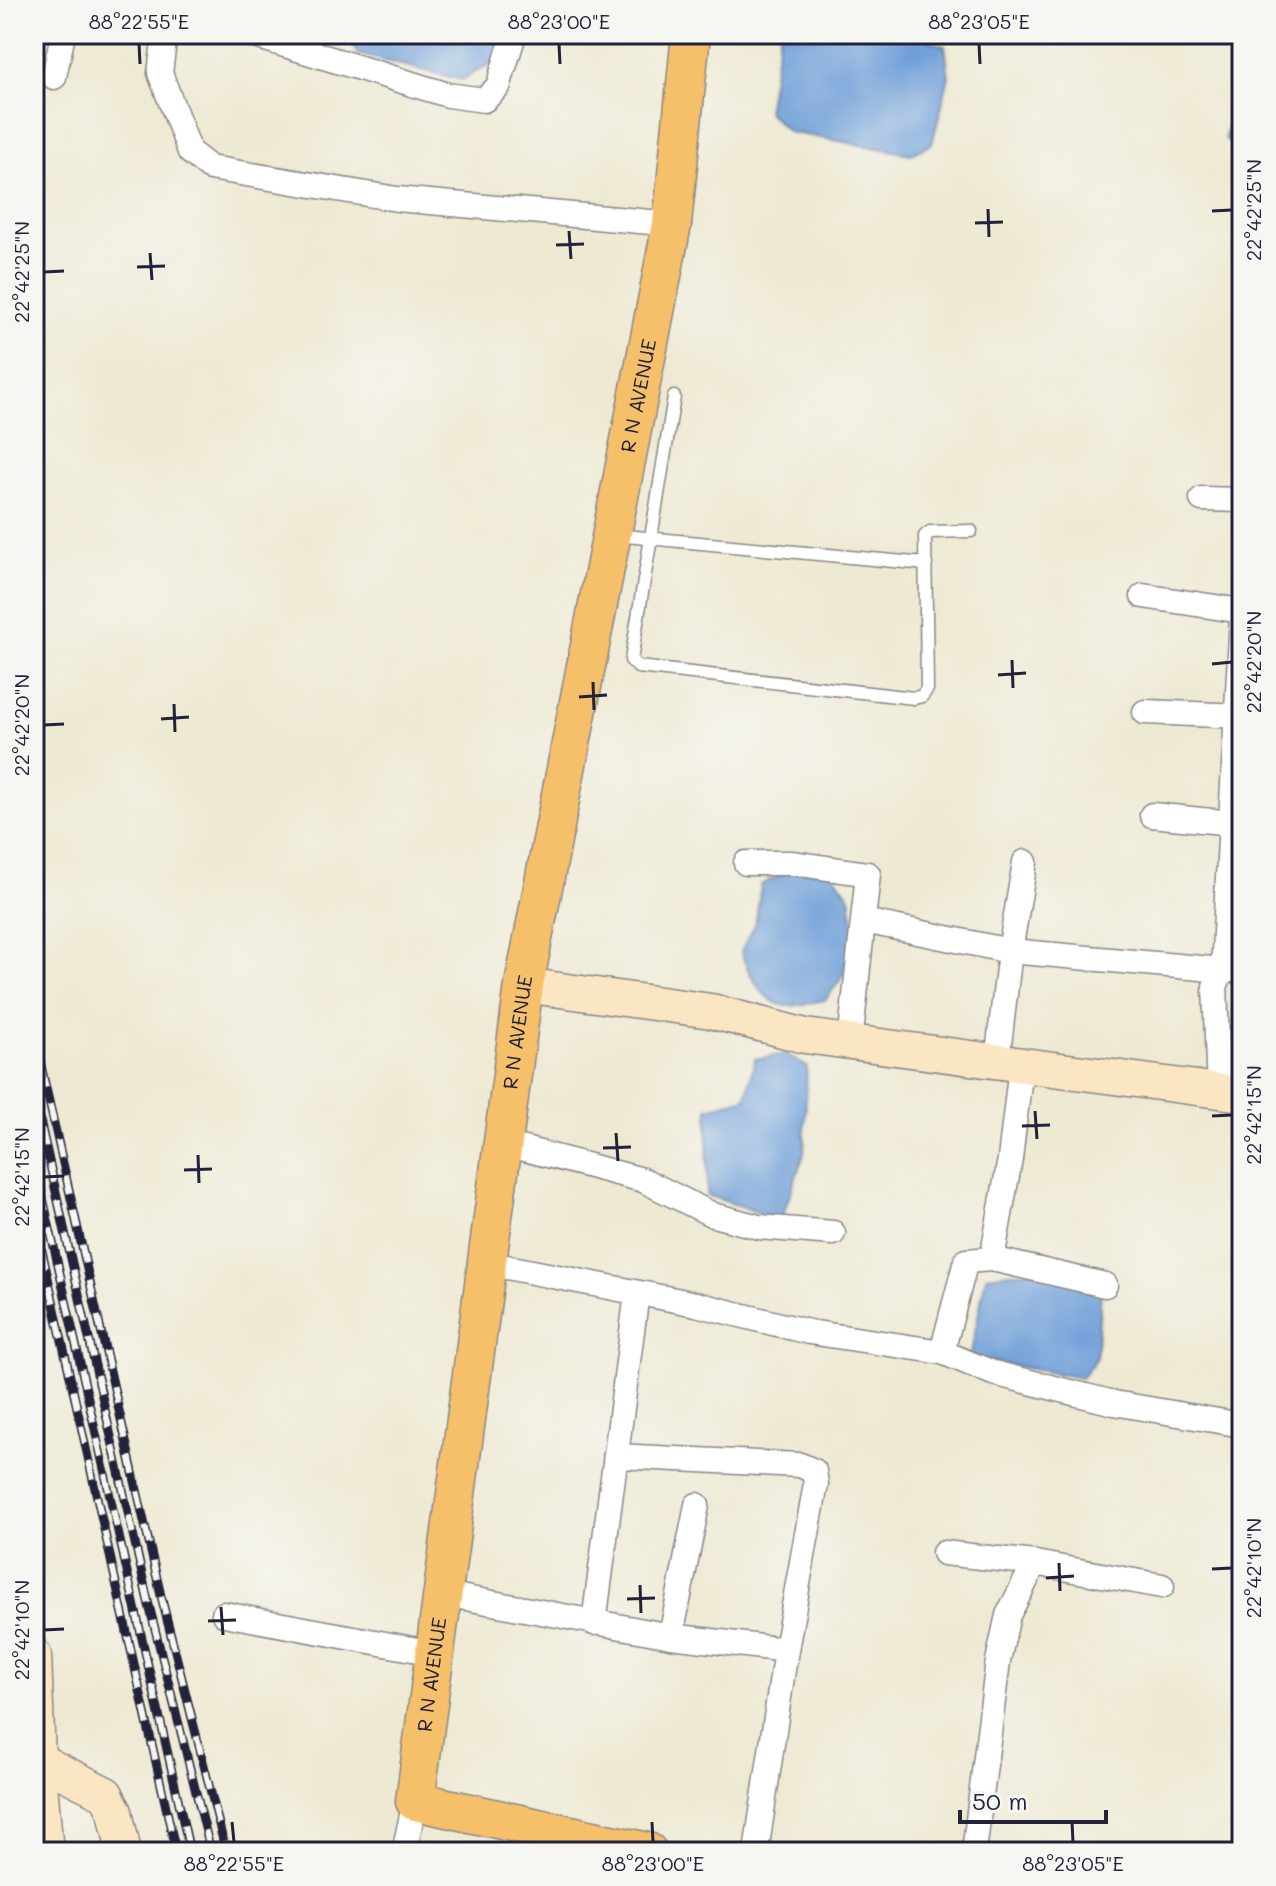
<svg xmlns="http://www.w3.org/2000/svg" width="1276" height="1886" font-family="Mali,sans-serif">
<style>
.water{fill:#6e9fd8;stroke:#48608a;stroke-width:2}
.lines{fill:none;stroke-linecap:round;stroke-linejoin:round}
.lane-casing{stroke:#888686;stroke-width:15}
.street-casing{stroke:#888686;stroke-width:27}
.secondary-casing{stroke:#888686;stroke-width:37}
.primary-casing{stroke:#888686;stroke-width:41}
.lane{stroke:#fff;stroke-width:12}
.street{stroke:#fff;stroke-width:24}
.secondary{stroke:#fbe6c4;stroke-width:34}
.primary{stroke:#f6c06b;stroke-width:38}
.rail-casing{stroke:#22223b;stroke-width:9}
.rail{stroke:#f6f6f2;stroke-width:6;stroke-dasharray:18;stroke-linecap:butt}
.ticks{fill:none;stroke:#22223b;stroke-width:3}
.labels{text-anchor:middle;stroke-width:7;stroke-linejoin:round;paint-order:stroke}
.street-label{font-size:20px;fill:#22223b;stroke:#f6f6f2}
.neatline{fill:none;stroke:#22223b;stroke-width:3}
.ticks-label{font-size:20px;text-anchor:middle;fill:#22223b}
</style>
<rect width="100%" height="100%" fill="#f6f6f2"/>
<filter id="ink" filterUnits="userSpaceOnUse"><feTurbulence type="fractalNoise" baseFrequency=".0125" numOctaves="2"/><feDisplacementMap in="SourceGraphic" scale="16" xChannelSelector="R" yChannelSelector="G"/><feConvolveMatrix kernelMatrix="1 2 1 2 8 2 1 2 1" color-interpolation-filters="sRGB"/></filter>
<filter id="wash" filterUnits="userSpaceOnUse"><feTurbulence type="fractalNoise" baseFrequency=".006" numOctaves="4" result="noise"/><feDisplacementMap in="SourceGraphic" scale="32" xChannelSelector="R" yChannelSelector="G"/><feGaussianBlur stdDeviation="1.8" result="paint"/><feColorMatrix in="noise" values="0 0 0 0 0 0 0 0 0 0 0 0 0 0 0 0 0 1.4 0 .05"/><feComposite in="paint" operator="in"/></filter>
<g filter="url(#wash)">
<rect width="100%" height="100%" fill="#eee9d2"/>
<g class="water">
<path d="M348 34H502L498 59 462 80 357 54Z"/>
<path d="M780 34H911L945 46 949 77 932 144 911 154 788 132 767 111Z"/>
<path d="M1242 78V162L1225 137Z"/>
<path d="M791 870 833 873 850 897 856 937 841 979 825 1000C813 1002 797 1007 786 1006 761 1003 748 972 741 952L756 920 761 885Z"/>
<path d="M786 1054 807 1067 804 1154 781 1220 707 1195 708 1108 746 1098 755 1059Z"/>
<path d="M1053 1268 1101 1291 1096 1359 1081 1378 970 1358 986 1276Z"/>
</g>
</g>
<g filter="url(#ink)">
<g class="lines">
<defs>
<g id="lane">
<path d="M674 397 631 660 638 667 914 698 922 696 927 689 925 536 930 532 971 531"/>
<path d="M614 535 926 564"/>
</g>
<g id="street">
<path d="M165 34 160 73 190 152 210 168 397 199 672 224"/>
<path d="M249 34 448 95 484 100 498 87 514 34"/>
<path d="M54 77 63 34"/>
<path d="M1202 499 1242 500"/>
<path d="M1143 596 1242 611"/>
<path d="M1145 712 1242 716"/>
<path d="M1152 815 1242 824"/>
<path d="M746 863H793L868 874 850 1043"/>
<path d="M864 921 1010 951 1223 970H1242"/>
<path d="M997 1062 1010 951 1025 862"/>
<path d="M1219 1092 1215 986 1223 970 1242 617"/>
<path d="M502 1143 643 1180 713 1215 759 1227 833 1233"/>
<path d="M992 1259 1105 1285"/>
<path d="M486 1263 696 1304 809 1332 942 1352 993 1373 1114 1403 1242 1425"/>
<path d="M942 1352 966 1261 992 1259 1010 1159 1021 1066"/>
<path d="M616 1456 800 1465 814 1471 816 1484 786 1650 671 1636"/>
<path d="M944 1553 1035 1563 1162 1586"/>
<path d="M444 1594 671 1636 697 1505"/>
<path d="M224 1614 434 1653"/>
<path d="M594 1623 637 1293"/>
<path d="M404 1852 415 1801"/>
<path d="M756 1852 786 1650"/>
<path d="M974 1852 998 1661 1008 1615 1035 1563"/>
</g>
<g id="secondary">
<path d="M524 985 711 1011 805 1036 1242 1094"/>
<path d="M34 1655 38 1760 46 1852"/>
<path d="M38 1760 106 1794 115 1812 124 1852"/>
</g>
<g id="primary">
<path id="s1" d="M648 1852 415 1801 524 985 672 224 691 34"/>
</g>
</defs>
<use href="#lane" class="lane-casing"/>
<use href="#street" class="street-casing"/>
<use href="#secondary" class="secondary-casing"/>
<use href="#primary" class="primary-casing"/>
<use href="#lane" class="lane"/>
<use href="#street" class="street"/>
<use href="#secondary" class="secondary"/>
<use href="#primary" class="primary"/>
<defs>
<g id="rail">
<path d="M34 1035 161 1596 226 1852"/>
<path d="M34 1094 148 1601 211 1852"/>
<path d="M34 1158 190 1852"/>
<path d="M34 1215 176 1852"/>
</g>
</defs>
<use href="#rail" class="rail-casing"/>
<use href="#rail" class="rail"/>
</g>
</g>
<path class="ticks" d="M139 44 140 64M559 44 560 64M979 44 980 64M988 209 989 237M1212 211 1232 210M975 223 1003 222M569 231 571 259M556 245 584 244M150 253 152 280M137 267 165 266M44 272 64 271M1012 660 1013 688M1212 664 1232 662M998 675 1026 673M593 682 594 710M579 697 607 695M174 704 175 732M161 719 189 717M44 725 64 724M1035 1111 1037 1139M1212 1116 1232 1115M1022 1126 1050 1125M616 1133 618 1161M603 1148 631 1147M198 1155 199 1183M184 1170 212 1169M44 1177 64 1176M1059 1563 1060 1591M1212 1569 1232 1568M1046 1578 1074 1576M640 1585 641 1613M627 1599 655 1598M221 1607 223 1635M208 1621 236 1620M44 1630 64 1629M232 1822 234 1842M652 1822 653 1842M1072 1822 1073 1842"/>
<g class="labels">
<g class="street-label">
<text dy="7" stroke="none"><textPath href="#s1" startOffset="1662">R N AVENUE</textPath></text>
<text dy="7" stroke="none"><textPath href="#s1" startOffset="1014">R N AVENUE</textPath></text>
<text dy="7" stroke="none"><textPath href="#s1" startOffset="366">R N AVENUE</textPath></text>
</g>
</g>
<rect width="1276" height="1886" fill="none" stroke="#f6f6f2" stroke-width="88"/>
<path d="M960 1810v12h146v-12" fill="none" stroke="#22223b" stroke-width="4"/>
<text x="972" y="1810" font-size="24" fill="#22223b" stroke="#f6f6f2" stroke-width="6" paint-order="stroke">50 m</text>
<rect x="44" y="44" width="1188" height="1798" class="neatline"/>
<g class="ticks-label">
<text x="139" y="29">88°22'55"E</text>
<text x="559" y="29">88°23'00"E</text>
<text x="979" y="29">88°23'05"E</text>
<text transform="translate(1254 210) rotate(-90)" y="7">22°42'25"N</text>
<text transform="translate(22 272) rotate(-90)" y="7">22°42'25"N</text>
<text transform="translate(1254 662) rotate(-90)" y="7">22°42'20"N</text>
<text transform="translate(22 725) rotate(-90)" y="7">22°42'20"N</text>
<text transform="translate(1254 1115) rotate(-90)" y="7">22°42'15"N</text>
<text transform="translate(22 1177) rotate(-90)" y="7">22°42'15"N</text>
<text transform="translate(1254 1568) rotate(-90)" y="7">22°42'10"N</text>
<text transform="translate(22 1630) rotate(-90)" y="7">22°42'10"N</text>
<text x="234" y="1871">88°22'55"E</text>
<text x="653" y="1871">88°23'00"E</text>
<text x="1073" y="1871">88°23'05"E</text>
</g>
</svg>
